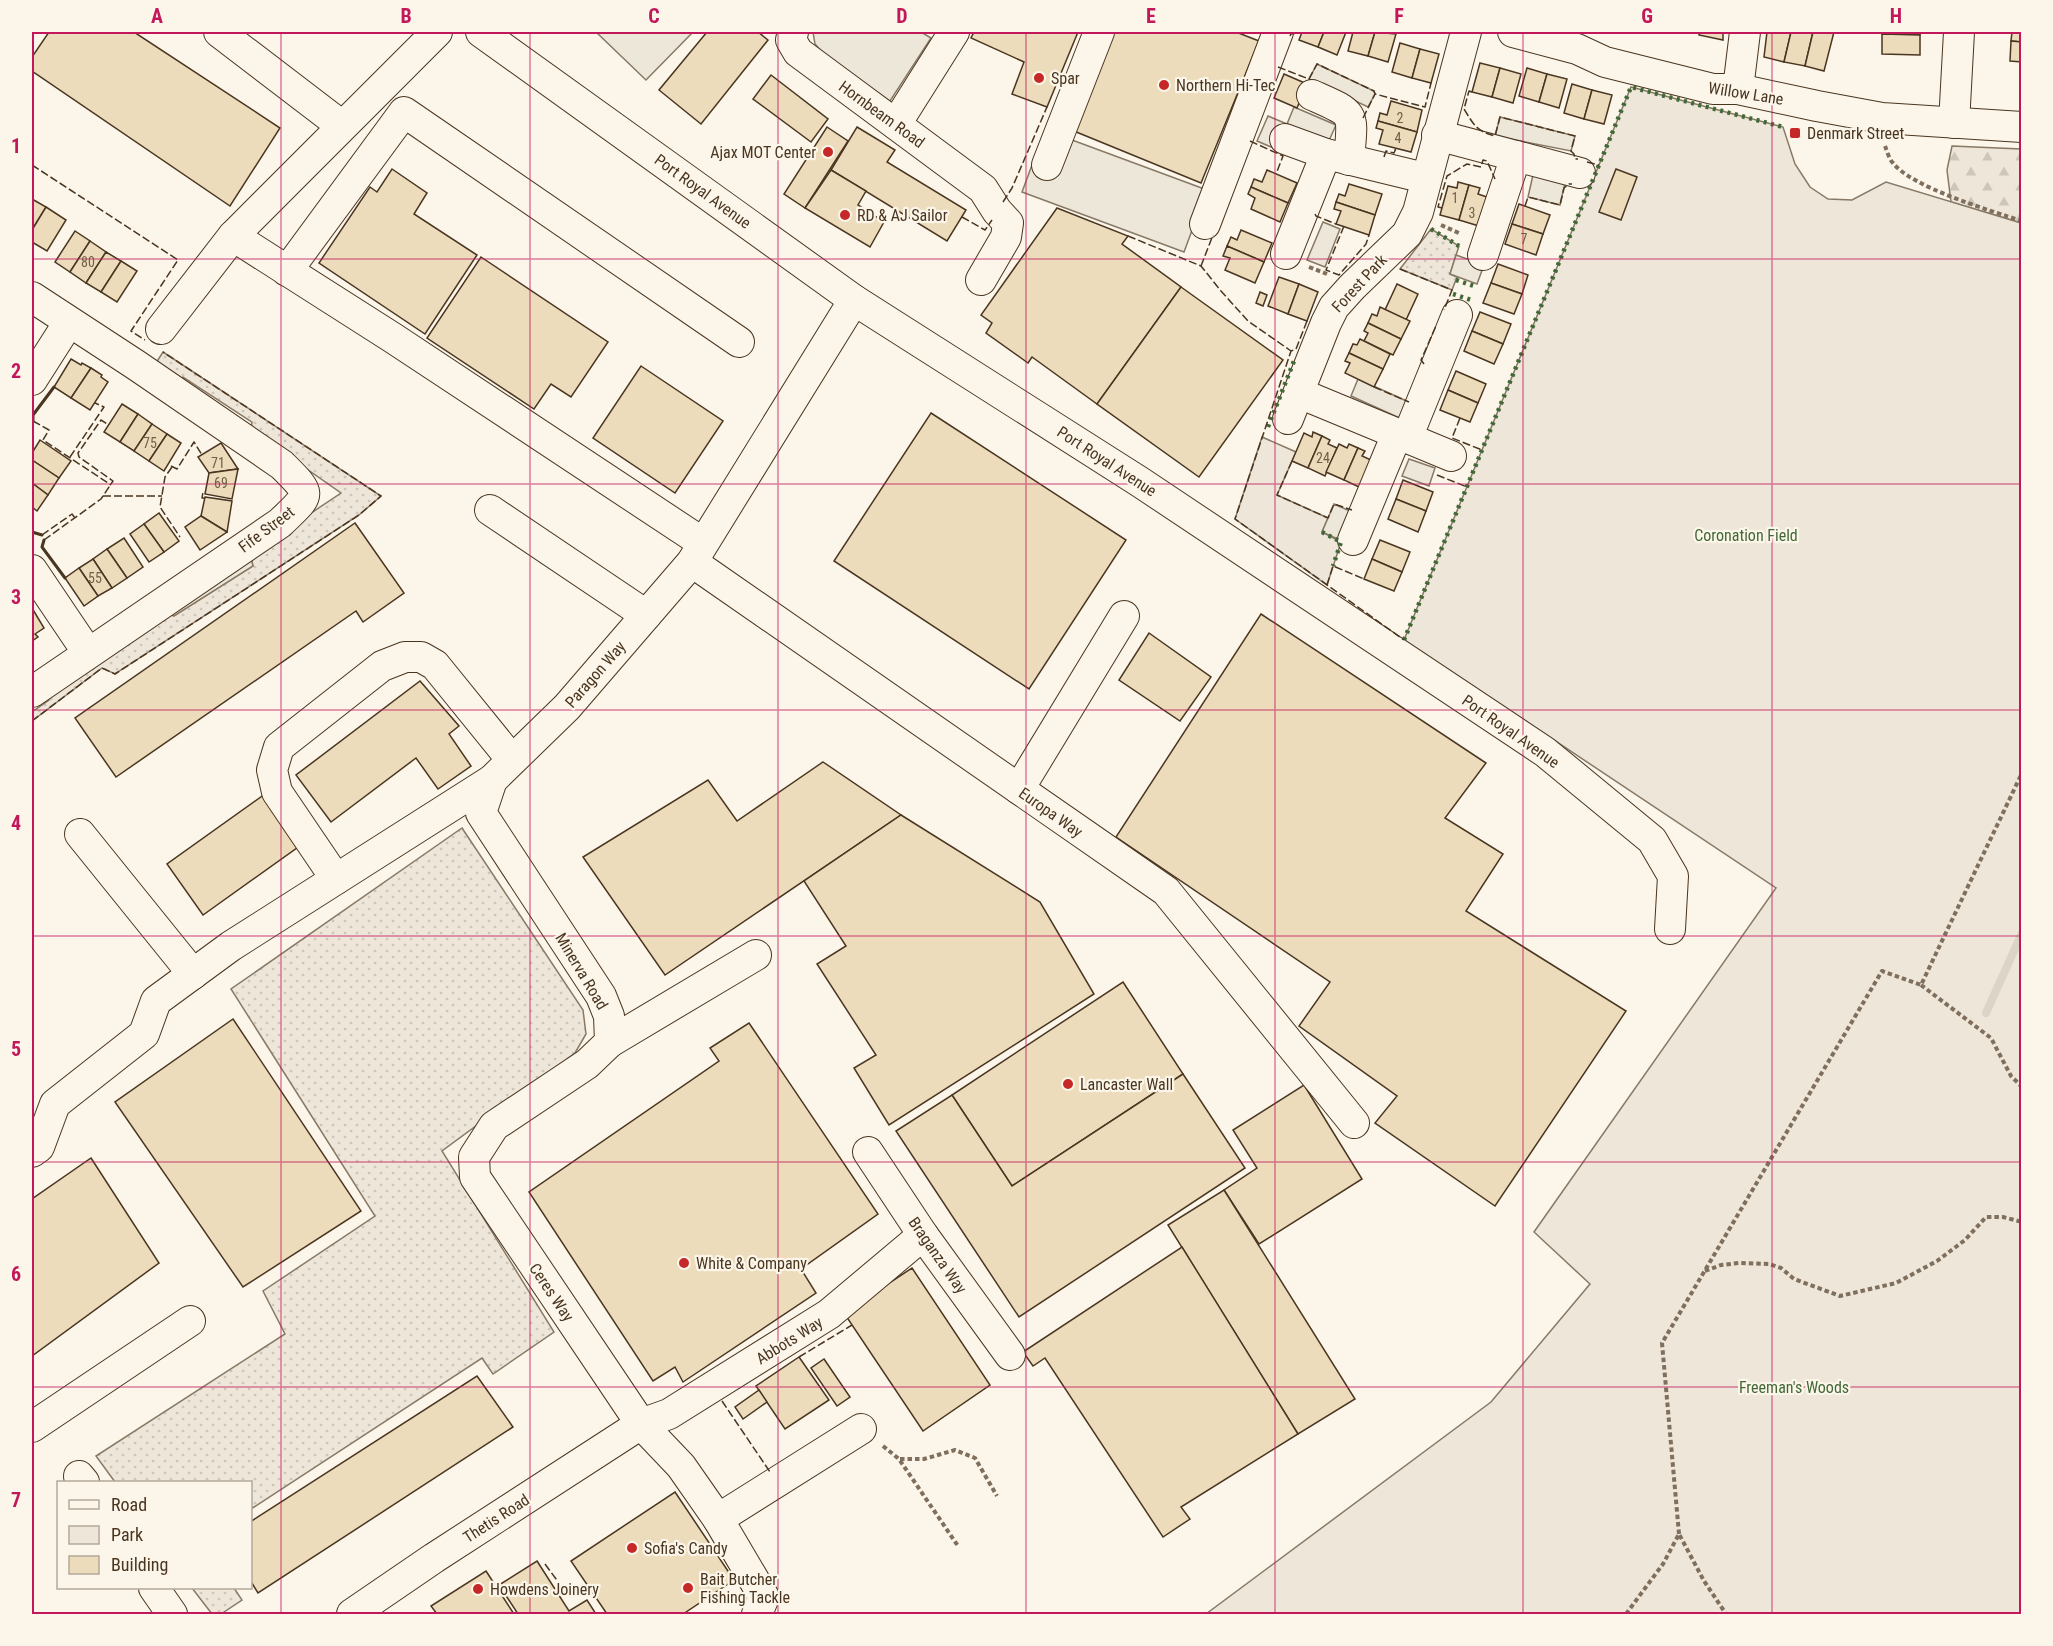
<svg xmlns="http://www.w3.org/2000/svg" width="2053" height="1646" font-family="'Roboto Condensed',sans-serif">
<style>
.grass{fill:url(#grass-dots);stroke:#887966;stroke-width:1.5}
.forest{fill:url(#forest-firs);stroke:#887966;stroke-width:1.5}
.park{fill:#ede6d9;stroke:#887966;stroke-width:1.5}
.parking{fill:#ede7d9;stroke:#887966;stroke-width:1.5}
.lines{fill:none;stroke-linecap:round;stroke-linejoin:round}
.stream{stroke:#dcd4c6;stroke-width:8}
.building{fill:#ecdcbc;stroke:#4a3520;stroke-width:1.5}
.minor-casing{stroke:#4a3520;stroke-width:32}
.path{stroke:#7f6f5c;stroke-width:4;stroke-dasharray:4.5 3;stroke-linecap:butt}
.minor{stroke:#fbf6e9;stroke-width:30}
.hedge{stroke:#436837;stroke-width:4.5;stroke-dasharray:3 4.5;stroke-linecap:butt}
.fence{stroke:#4a3520;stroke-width:1.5;stroke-dasharray:8 3;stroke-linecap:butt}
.wall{stroke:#4a3520;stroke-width:3}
.grid{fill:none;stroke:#c2185b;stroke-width:1.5;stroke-opacity:0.55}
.poi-dot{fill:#c62828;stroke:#fbf6e9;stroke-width:2}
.labels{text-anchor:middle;stroke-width:4.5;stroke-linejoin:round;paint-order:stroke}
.number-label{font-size:14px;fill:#725f47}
.poi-label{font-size:16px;fill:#4a3520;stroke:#fbf6e9;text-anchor:start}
.street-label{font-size:16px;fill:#4a3520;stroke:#fbf6e9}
.park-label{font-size:16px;fill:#436837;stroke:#fbf6e9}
.neatline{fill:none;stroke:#c2185b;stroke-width:2}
.grid-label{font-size:20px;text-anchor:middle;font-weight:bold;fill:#c2185b}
</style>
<defs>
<pattern id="grass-dots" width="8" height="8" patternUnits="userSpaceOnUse" patternTransform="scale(1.5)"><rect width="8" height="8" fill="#ede6d9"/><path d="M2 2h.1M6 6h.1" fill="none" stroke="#cdc6ba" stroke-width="1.8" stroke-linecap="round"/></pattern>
<pattern id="forest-firs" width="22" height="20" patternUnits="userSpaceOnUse" patternTransform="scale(1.5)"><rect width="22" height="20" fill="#ede6d9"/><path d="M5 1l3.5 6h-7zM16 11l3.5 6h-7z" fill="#cdc6ba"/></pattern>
</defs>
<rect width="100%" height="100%" fill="#fbf6e9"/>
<g class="grass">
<path d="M1431 229 1459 246 1450 274 1457 277 1452 290 1400 269Z"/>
<path d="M163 352 381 496 359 515 115 674 102 668 32 721V712L49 700 50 690 164 612 174 616 253 566 250 554 341 493 251 430 252 422 183 377 177 380 154 366Z"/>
<path d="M462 828 583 1010 586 1034 575 1053 442 1151 554 1332 493 1374 482 1358 251 1509 250 1482H115L96 1456 285 1334 263 1291 375 1216 231 989Z"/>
<path d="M192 1588H234L242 1600 221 1614H212Z"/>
</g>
<path class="forest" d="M1952 146 2021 149V223L1951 202 1947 170Z"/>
<g class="park">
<path d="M1631 87 1783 127 1795 164 1810 187 1828 199 1852 200 1886 182 2021 223V1614H1206L1491 1402 1590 1284 1534 1232 1776 888 1404 640Z"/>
<path d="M1262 437 1296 452 1277 495 1328 518 1322 532 1341 542 1327 585 1235 519Z"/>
</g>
<g class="parking">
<path d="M596 32H693L646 80Z"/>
<path d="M813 32H865L868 33 869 32H921L931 38 890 101 825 55 815 44Z"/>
<path d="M1317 64 1374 91 1375 94 1368 107 1309 79Z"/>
<path d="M1294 107 1336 125 1328 143 1288 124 1276 149 1257 141 1268 116 1287 124Z"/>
<path d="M1500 117 1575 136 1571 151 1495 136Z"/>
<path d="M1045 130 1207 190 1184 252 1022 192Z"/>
<path d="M1533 175 1565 183 1560 205 1528 197Z"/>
<path d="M1323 222 1340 229 1325 267 1307 260Z"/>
<path d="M1456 255 1484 265 1477 284 1450 274Z"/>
<path d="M1358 379 1411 403 1404 420 1351 396Z"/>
<path d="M1409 459 1435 468 1429 486 1402 476Z"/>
<path d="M1334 504 1352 512 1340 540 1322 532Z"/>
<path d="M250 554 253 566 174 616 164 612Z"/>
</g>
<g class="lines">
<path class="stream" d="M1986 1013 2022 933"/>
</g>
<g class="building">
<path d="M49 32H134L280 128 230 206 32 71V57Z"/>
<path d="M707 32H758L768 40 701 124 659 90Z"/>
<path d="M974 32H1078L1047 107 1012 94 1024 62 971 38Z"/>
<path d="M1108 32H1236L1259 41 1201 183 1069 129Z"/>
<path d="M1302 32H1324L1318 47 1299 40Z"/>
<path d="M1324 32H1346L1337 55 1318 47Z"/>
<path d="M1353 32H1375L1368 56 1348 51Z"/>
<path d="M1375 32 1396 34 1388 62 1368 56Z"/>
<path d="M1700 32H1723V40L1699 35Z"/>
<path d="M1767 32H1791L1784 62 1764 57Z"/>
<path d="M1791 32H1813L1805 66 1784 62Z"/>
<path d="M1813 32H1834L1824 71 1805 66Z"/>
<path d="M1882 32H1920V35L1882 34Z"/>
<path d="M2012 32H2022V42L2011 41Z"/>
<path d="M1882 34 1920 35V55L1882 54Z"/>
<path d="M2011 41 2022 42V62L2010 61Z"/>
<path d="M1400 43 1420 49 1412 78 1392 72Z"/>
<path d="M1420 49 1439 54 1431 83 1412 78Z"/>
<path d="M1480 63 1500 68 1492 97 1472 92Z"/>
<path d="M1500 68 1521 74 1513 103 1492 97Z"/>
<path d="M1527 68 1547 74 1539 102 1519 96Z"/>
<path d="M1284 74 1307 84 1297 108 1274 98Z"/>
<path d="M1547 74 1567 79 1559 108 1539 102Z"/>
<path d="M771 75 828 119 811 142 753 99Z"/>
<path d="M1572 84 1592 90 1584 119 1564 113Z"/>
<path d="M1592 90 1612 95 1604 124 1584 119Z"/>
<path d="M1391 101 1422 110 1417 132 1378 121 1380 113 1387 115Z"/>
<path d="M1378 121 1417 132 1411 152 1379 144 1383 130 1376 128Z"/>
<path d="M827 127 848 141 805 208 784 194Z"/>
<path d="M857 127 895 150 887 162 966 210 947 241 831 170Z"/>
<path d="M392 169 427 193 414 214 477 255 425 334 319 263 370 187 377 192Z"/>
<path d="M1616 169 1637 177 1621 220 1599 212Z"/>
<path d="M831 170 866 191 858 205 884 222 870 247 805 208Z"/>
<path d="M1267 170 1297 183 1288 203 1251 187 1254 179 1262 182Z"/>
<path d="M1458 182 1469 185 1459 220 1440 215 1448 186 1457 188Z"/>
<path d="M1349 184 1382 194 1375 215 1336 202 1339 194 1345 196Z"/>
<path d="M1469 185 1480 188 1478 194 1487 197 1479 226 1459 220Z"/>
<path d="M1251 187 1288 203 1280 222 1251 209 1255 198 1248 194Z"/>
<path d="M32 199 46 207 32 230Z"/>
<path d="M1336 202 1375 215 1369 235 1336 224 1341 211 1334 209Z"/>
<path d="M1519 204 1550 215 1543 234 1512 224Z"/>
<path d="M46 207 66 220 47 251 32 242V230Z"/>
<path d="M1057 208 1128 236 1122 244 1181 287 1097 404 1032 357 1028 363 986 333 992 323 981 315Z"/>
<path d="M1512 224 1543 234 1536 255 1505 244Z"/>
<path d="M1241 230 1272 243 1264 262 1227 246 1231 237 1237 240Z"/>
<path d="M75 231 90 241 70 272 55 262Z"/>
<path d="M90 241 106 252 86 283 70 272Z"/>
<path d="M1227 246 1264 262 1255 283 1225 270 1230 258 1223 256Z"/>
<path d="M106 252 121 261 101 292 86 283Z"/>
<path d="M481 257 608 342 571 397 551 384 534 409 427 338Z"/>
<path d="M121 261 137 271 117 302 101 292Z"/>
<path d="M1498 264 1528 275 1522 294 1491 283Z"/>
<path d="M1279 277 1299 284 1288 314 1268 306Z"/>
<path d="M1491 283 1522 294 1514 314 1483 303Z"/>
<path d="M1299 284 1318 292 1307 321 1288 314Z"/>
<path d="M1397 284 1418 294 1406 320 1385 310Z"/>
<path d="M1181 287 1283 360 1199 477 1097 404Z"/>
<path d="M1260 292 1267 295 1263 306 1256 303Z"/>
<path d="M1380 307 1410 321 1401 339 1368 323 1372 314 1377 316Z"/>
<path d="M1480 312 1511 324 1503 344 1472 331Z"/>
<path d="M1368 323 1401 339 1393 355 1364 341 1368 333 1364 331Z"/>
<path d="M1472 331 1503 344 1494 364 1464 351Z"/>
<path d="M1360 339 1390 354 1383 369 1349 353 1353 344 1357 345Z"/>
<path d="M1349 353 1383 369 1374 387 1345 373 1350 363 1345 361Z"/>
<path d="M71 359 81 365 82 363 91 368 71 398 54 387Z"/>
<path d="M641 366 723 421 675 493 593 438Z"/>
<path d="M91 368 102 375 101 377 108 382 90 410 71 398Z"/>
<path d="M1456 371 1486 384 1478 403 1448 390Z"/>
<path d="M1448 390 1478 403 1470 422 1440 410Z"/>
<path d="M122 404 138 414 120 442 104 432Z"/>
<path d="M931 413 1126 540 1029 689 834 561Z"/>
<path d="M138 414 152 424 134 451 120 442Z"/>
<path d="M152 424 167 434 149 461 134 451Z"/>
<path d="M1313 432 1322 436 1308 468 1292 461 1304 433 1312 437Z"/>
<path d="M167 434 181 443 164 471 149 461Z"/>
<path d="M1322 436 1330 440 1328 444 1337 448 1325 476 1308 468Z"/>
<path d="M40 440 71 461 59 478 32 460V453Z"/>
<path d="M221 443 238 469 209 473 198 457Z"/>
<path d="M1339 444 1347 448 1349 444 1358 448 1344 480 1326 472Z"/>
<path d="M1358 448 1365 451 1362 456 1373 461 1361 488 1344 480Z"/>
<path d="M32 460 59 478 48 495 32 483Z"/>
<path d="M238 469 232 499 205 494 209 473Z"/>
<path d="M1403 480 1433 492 1426 511 1396 499Z"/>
<path d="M32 483 48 495 37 511 32 507Z"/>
<path d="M205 497 232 501 227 532 201 516Z"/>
<path d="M1396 499 1426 511 1418 532 1388 519Z"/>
<path d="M159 513 179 541 164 552 144 524Z"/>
<path d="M201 516 227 532 200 550 185 527Z"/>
<path d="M355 523 404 593 363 622 356 611 116 777 75 718Z"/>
<path d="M144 524 164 552 149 562 130 534Z"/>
<path d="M124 538 143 567 127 578 107 549Z"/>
<path d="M1380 540 1410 552 1402 572 1372 559Z"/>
<path d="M107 549 127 578 112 588 93 559Z"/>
<path d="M93 559 112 588 98 596 79 568Z"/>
<path d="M1372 559 1402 572 1394 591 1364 579Z"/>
<path d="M79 568 98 596 84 606 65 578Z"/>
<path d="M32 608 44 628 35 634 38 637 32 641Z"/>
<path d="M1261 614 1486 763 1445 818 1503 854 1466 911 1626 1011 1495 1206 1375 1123 1397 1096 1299 1026 1330 982 1116 837Z"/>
<path d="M1149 633 1211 677 1180 721 1119 680Z"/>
<path d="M420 681 459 726 449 734 471 766 438 789 416 758 331 822 296 775Z"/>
<path d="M823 762 901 815 665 975 583 857 708 780 737 821Z"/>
<path d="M265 794 301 845 203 915 167 864Z"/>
<path d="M901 815 1040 902 1094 994 889 1125 854 1068 876 1055 817 964 846 946 804 881Z"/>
<path d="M1123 982 1183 1074 1012 1186 952 1095Z"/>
<path d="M233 1019 361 1211 243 1287 115 1102Z"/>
<path d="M749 1023 878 1214 801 1269 816 1293 683 1382 675 1367 653 1381 529 1192 719 1061 710 1048Z"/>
<path d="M1183 1074 1245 1168 1019 1317 896 1131 952 1095 1012 1186Z"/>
<path d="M1304 1085 1362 1179 1259 1244 1224 1190 1257 1168 1233 1130Z"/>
<path d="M91 1158 159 1263 32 1356V1199Z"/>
<path d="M1224 1190 1355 1399 1298 1434 1168 1225Z"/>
<path d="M1182 1247 1298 1434 1181 1507 1190 1519 1163 1537 1045 1358 1033 1366 1023 1352Z"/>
<path d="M912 1268 990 1385 923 1431 844 1313Z"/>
<path d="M799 1357 829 1400 785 1429 756 1386Z"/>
<path d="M824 1359 850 1397 837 1406 811 1368Z"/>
<path d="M477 1376 513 1427 258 1593 250 1580V1522Z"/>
<path d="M759 1390 767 1402 743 1419 735 1407Z"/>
<path d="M675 1492 734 1580 683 1614H607L571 1561Z"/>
<path d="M537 1561 569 1611 587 1600 596 1614H518L499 1585Z"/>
<path d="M486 1571 514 1614H437L431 1606Z"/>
</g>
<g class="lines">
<defs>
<g id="minor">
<path d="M219 32 342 126"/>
<path d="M481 32 854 300 1140 482 1545 752 1652 840 1673 876 1670 929"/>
<path d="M793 32 791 40 798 52 983 189 997 211 1008 223 1006 237 981 280"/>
<path d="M1513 32 1577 49 1605 62 1713 89H1738L1817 106 1882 118 2022 127"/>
<path d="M1738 89 1745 32"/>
<path d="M1312 95C1357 115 1353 111 1349 160"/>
<path d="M1954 123 1959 32"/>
<path d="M896 124 954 32"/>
<path d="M1437 135 1580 173"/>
<path d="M1285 139 1326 154 1425 178"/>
<path d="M1047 165 1099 32"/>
<path d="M1205 224 1278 32"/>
<path d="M233 236 393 338 703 543"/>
<path d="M1286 254 1326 154"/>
<path d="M1483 255 1516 156"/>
<path d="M287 271 404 112 739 342"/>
<path d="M32 297 136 365 282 465C313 496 311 493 280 523L32 692"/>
<path d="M161 329 233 236 437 32"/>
<path d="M32 380 69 322"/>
<path d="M1299 393 1451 456"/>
<path d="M1288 419 1326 323 1334 307 1352 287 1407 234 1418 212 1466 32"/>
<path d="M1407 438 1457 315"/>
<path d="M490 510 646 615"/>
<path d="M1353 540 1397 434"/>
<path d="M692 562 1166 891 1354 1123"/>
<path d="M32 570 88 653"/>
<path d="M492 780 481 813 601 996 609 1016 610 1042 587 1064 494 1126 474 1157 475 1177 641 1424 681 1466 718 1519 764 1597 757 1614"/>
<path d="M1019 789 1124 616"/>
<path d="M80 834 193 974"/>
<path d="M336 879 277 792 272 770 279 747 382 666 405 657H421L435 665 512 760"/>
<path d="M610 1042 756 955"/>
<path d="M32 1152 39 1147 55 1104 144 1034 156 1001 231 946 492 780 567 707 692 562 854 300"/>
<path d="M868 1152 923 1235 1010 1355"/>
<path d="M32 1427 190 1321"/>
<path d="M79 1476 84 1482"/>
<path d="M718 1519 861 1429"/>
<path d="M154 1588 172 1614"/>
<path d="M352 1614 434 1558 641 1424 669 1414 829 1314 923 1235"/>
</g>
</defs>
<use href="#minor" class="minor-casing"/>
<g class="path">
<path d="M1885 146C1887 151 1889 159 1893 163 1911 187 1991 211 2022 221"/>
<path d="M1441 225 1461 234"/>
<path d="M1309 267 1327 274"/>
<path d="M1921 985 1991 1038 2011 1076 2022 1087"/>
<path d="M1705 1271 1721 1265 1739 1263 1769 1264 1781 1268 1794 1279 1840 1296 1896 1283 1937 1261 1965 1240 1986 1217H2003L2022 1222"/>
<path d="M883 1446 899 1459 958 1546"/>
<path d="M900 1459H924L955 1450 975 1458 997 1496"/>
<path d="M1679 1534 1662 1343 1882 971 1921 985 2022 773"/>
<path d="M1626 1614 1663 1564 1679 1534 1704 1581 1726 1614"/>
</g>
<use href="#minor" class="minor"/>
<g class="hedge">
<path d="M1431 229 1459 246"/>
<path d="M1456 280 1477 287"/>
<path d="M1453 294 1471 300"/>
<path d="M1268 427 1294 361"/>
<path d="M1322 532 1341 542 1333 566"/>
<path d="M1404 640 1631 87 1783 127"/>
</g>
<g class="fence">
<path d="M1290 36 1291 34 1302 32"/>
<path d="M1278 67 1309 79 1317 64 1374 91 1375 94 1425 107 1431 83"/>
<path d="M1472 92 1469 91 1464 109C1474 125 1476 131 1495 136L1500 117 1575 136 1571 151 1574 154 1575 159H1578"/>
<path d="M1363 118 1375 94"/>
<path d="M1250 141 1283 156 1276 174"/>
<path d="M1384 157 1386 151 1394 153 1396 148"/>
<path d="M1587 162 1599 165"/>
<path d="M32 165 178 260 131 331 145 340"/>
<path d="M1003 202 1012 188 1047 107"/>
<path d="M1525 206 1528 197 1560 205 1564 188 1569 184H1572"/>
<path d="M1442 208 1438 207 1447 176 1467 164 1481 167 1483 160 1487 161 1495 179"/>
<path d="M1315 214 1316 216 1336 224"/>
<path d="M962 217 985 230 992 220"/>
<path d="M1344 226 1326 270 1339 275 1366 244 1369 235"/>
<path d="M1128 236 1201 266 1221 291 1248 321 1291 351"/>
<path d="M1201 266 1213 235"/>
<path d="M1400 269 1452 290 1444 310"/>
<path d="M1307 321 1296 349 1291 351 1235 519 1404 640"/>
<path d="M1424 364 1421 360 1436 326"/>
<path d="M1374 387 1409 402"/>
<path d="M1460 418 1452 438 1482 450"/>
<path d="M33 421 49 430 43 440 111 485"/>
<path d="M70 457 104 407 95 403"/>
<path d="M1292 461 1277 495 1328 518 1334 504 1352 510"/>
<path d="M171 466 177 469 194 442 202 455"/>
<path d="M172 467 165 477 160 507 180 537"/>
<path d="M1437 475 1467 487"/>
<path d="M103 496H162"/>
<path d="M205 498H202L203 492H206"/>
<path d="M42 535 72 514 75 518"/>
<path d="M44 540 101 499 113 481 79 457 78 453 101 420 109 425"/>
<path d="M1327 585 1333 566 1364 579"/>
<path d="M32 721 102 668 115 674 359 515 381 496 163 352"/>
<path d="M799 1357 852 1325"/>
<path d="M722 1401 770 1472"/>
<path d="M545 1564 559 1583"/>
</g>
<g class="wall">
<path d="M33 421V415L54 387"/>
<path d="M32 532 42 535"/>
<path d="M44 540 42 547 65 578"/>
</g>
</g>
<path class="grid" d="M281 32V1614M530 32V1614M778 32V1614M1026 32V1614M1275 32V1614M1523 32V1614M1772 32V1614M32 259H2022M32 484H2022M32 710H2022M32 936H2022M32 1162H2022M32 1387H2022"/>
<g class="poi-dot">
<circle cx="1039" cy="78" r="6"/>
<circle cx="1164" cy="85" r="6"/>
<rect x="1789" y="127" width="12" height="12" rx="3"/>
<circle cx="828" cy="152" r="6"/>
<circle cx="845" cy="215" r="6"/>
<circle cx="1068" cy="1084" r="6"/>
<circle cx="684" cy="1263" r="6"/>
<circle cx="632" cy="1548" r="6"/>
<circle cx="688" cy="1588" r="6"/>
<circle cx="478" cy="1589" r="6"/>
</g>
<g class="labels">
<g class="number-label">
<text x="1400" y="123">2</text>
<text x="1398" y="143">4</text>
<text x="1455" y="203">1</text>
<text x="1472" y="218">3</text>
<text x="1524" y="244">7</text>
<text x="88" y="267">80</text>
<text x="150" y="448">75</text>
<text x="1323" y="463">24</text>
<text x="218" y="468">71</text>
<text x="221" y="488">69</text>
<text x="95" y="583">55</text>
</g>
<g class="poi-label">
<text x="1051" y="84">Spar</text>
<text x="1176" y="91">Northern Hi-Tec</text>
<text x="1807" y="139">Denmark Street</text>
<text x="816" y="158" text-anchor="end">Ajax MOT Center</text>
<text x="857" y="221">RD &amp; AJ Sailor</text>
<text x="1080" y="1090">Lancaster Wall</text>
<text x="696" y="1269">White &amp; Company</text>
<text x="644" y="1554">Sofia's Candy</text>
<text x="700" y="1585">Bait Butcher<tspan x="700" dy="18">Fishing Tackle</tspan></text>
<text x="490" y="1595">Howdens Joinery</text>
</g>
<g class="street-label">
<text transform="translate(1746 93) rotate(9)" y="6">Willow Lane</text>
<text transform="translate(882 114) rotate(36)" y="6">Hornbeam Road</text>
<text transform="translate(703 191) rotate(36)" y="6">Port Royal Avenue</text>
<text transform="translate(1359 283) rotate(-47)" y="6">Forest Park</text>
<text transform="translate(1107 461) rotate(33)" y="6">Port Royal Avenue</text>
<text transform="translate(266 529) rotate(-37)" y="6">Fife Street</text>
<text transform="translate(595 674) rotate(-49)" y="6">Paragon Way</text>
<text transform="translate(1511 731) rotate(35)" y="6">Port Royal Avenue</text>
<text transform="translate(1051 812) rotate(35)" y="6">Europa Way</text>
<text transform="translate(582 971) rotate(59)" y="6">Minerva Road</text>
<text transform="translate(938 1255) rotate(55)" y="6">Braganza Way</text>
<text transform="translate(552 1292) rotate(56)" y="6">Ceres Way</text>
<text transform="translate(789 1340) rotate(-32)" y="6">Abbots Way</text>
<text transform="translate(496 1518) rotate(-33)" y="6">Thetis Road</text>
</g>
<g class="park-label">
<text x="1746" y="541">Coronation Field</text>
<text x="1794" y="1393">Freeman's Woods</text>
</g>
</g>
<rect width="2053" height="1646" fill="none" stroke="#fbf6e9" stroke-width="66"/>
<rect x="57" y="1481" width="195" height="108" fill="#fbf6e9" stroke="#b4a999" stroke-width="1.5"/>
<rect x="69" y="1500" width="30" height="9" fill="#fbf6e9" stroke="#b4a999" stroke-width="1.5"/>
<text x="111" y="1511" font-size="18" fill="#4a3520">Road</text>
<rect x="69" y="1526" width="30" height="18" fill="#ede6d9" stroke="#b4a999" stroke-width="1.5"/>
<text x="111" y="1541" font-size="18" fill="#4a3520">Park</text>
<rect x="69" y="1556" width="30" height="18" fill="#ecdcbc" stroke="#b4a999" stroke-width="1.5"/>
<text x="111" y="1571" font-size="18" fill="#4a3520">Building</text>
<rect x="33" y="33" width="1987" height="1580" class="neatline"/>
<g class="grid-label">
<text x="157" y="23">A</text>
<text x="406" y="23">B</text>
<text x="654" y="23">C</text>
<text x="902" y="23">D</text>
<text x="1151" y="23">E</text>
<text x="1399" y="23">F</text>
<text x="1647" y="23">G</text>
<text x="1896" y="23">H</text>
<text x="16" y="153">1</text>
<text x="16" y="378">2</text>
<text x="16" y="604">3</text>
<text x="16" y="830">4</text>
<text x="16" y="1056">5</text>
<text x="16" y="1281">6</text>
<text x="16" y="1507">7</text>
</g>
</svg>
